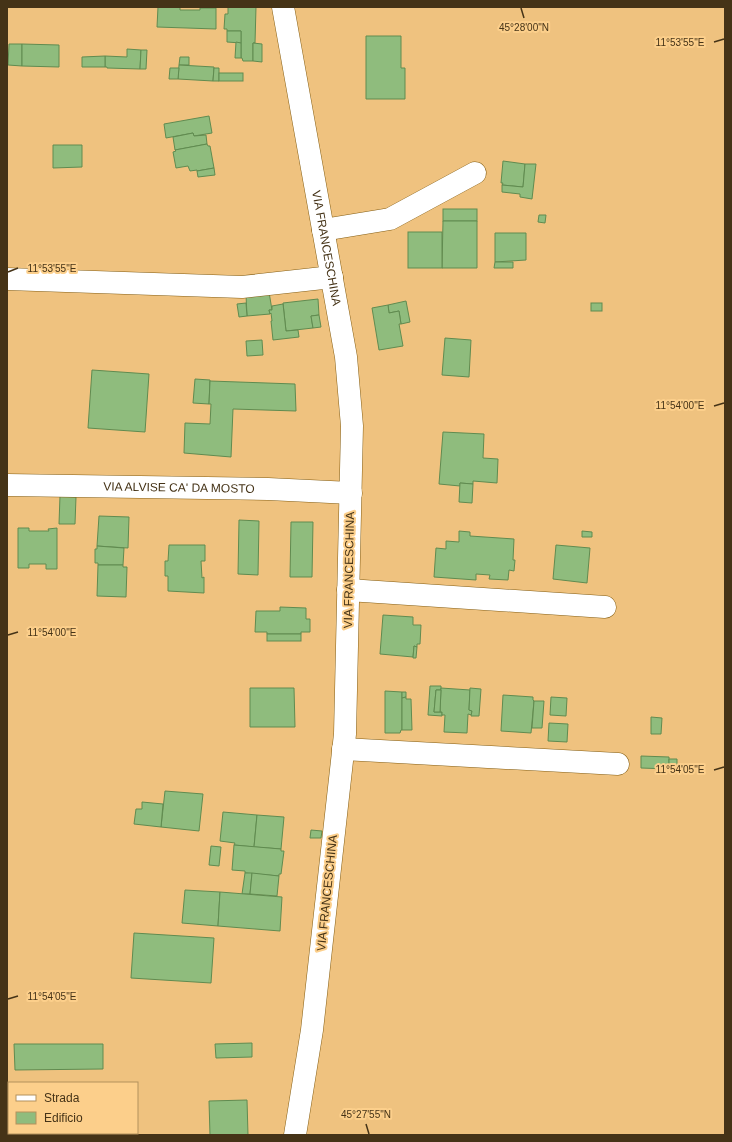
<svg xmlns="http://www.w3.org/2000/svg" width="732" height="1142" font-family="Helvetica,sans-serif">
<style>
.building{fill:#8fbc7d;stroke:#608b50}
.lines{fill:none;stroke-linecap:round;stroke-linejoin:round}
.minor-casing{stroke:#855e13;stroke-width:23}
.minor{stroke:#fff;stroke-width:22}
.ticks{fill:none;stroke:#453317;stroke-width:1.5}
.labels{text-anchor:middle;stroke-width:4;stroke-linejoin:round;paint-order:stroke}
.street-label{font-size:12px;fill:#453317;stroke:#fccf8b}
.ticks-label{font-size:10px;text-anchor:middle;fill:#453317;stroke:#fccf8b;stroke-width:4;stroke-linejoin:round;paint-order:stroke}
</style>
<rect width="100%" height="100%" fill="#efc27f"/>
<g class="building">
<path d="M158 7H180V10H200V8H216V29L157 27Z"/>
<path d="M228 7H256L255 43H253V61H243L242 58H241V31H227V29H224L225 14H228Z"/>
<path d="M227 31H241V43L227 42Z"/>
<path d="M366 36H401V68H405V99H366Z"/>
<path d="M236 42 241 43V58H235Z"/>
<path d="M253 43 262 44V62L253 61Z"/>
<path d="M9 44H22V66L8 65Z"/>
<path d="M22 44 59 45V67L22 66Z"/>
<path d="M127 49 141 50 140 69 107 68V67H105V56L127 57Z"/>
<path d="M141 50H147L146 69H140Z"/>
<path d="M105 56V67H82V57Z"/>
<path d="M180 57H189V65H179Z"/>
<path d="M179 65 214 67 213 81 178 79Z"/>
<path d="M170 68H179L178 79H169Z"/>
<path d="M214 68H219V81H213Z"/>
<rect x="219" y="73" width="24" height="8"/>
<path d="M209 116 212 133 194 136 193 133 166 138 164 124Z"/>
<path d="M193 133 194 136 206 135 207 144 175 150 173 137Z"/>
<path d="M207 144 208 146H210L214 168 197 171V170L190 171 188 166 176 168 173 152 176 151 175 150Z"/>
<path d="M53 145H82V167L53 168Z"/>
<path d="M503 161 525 164 523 187 502 185 503 183H501Z"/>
<path d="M525 164H536L532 199 520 197V194L502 192V185L523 187Z"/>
<path d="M214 168 215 175 198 177 197 171Z"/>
<rect x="443" y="209" width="34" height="12"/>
<path d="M539 215H546L545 223 538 222Z"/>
<path d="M443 221H477V268H442Z"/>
<rect x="408" y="232" width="34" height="36"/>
<path d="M495 233H526V260L495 262Z"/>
<path d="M495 262H513V268H494Z"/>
<path d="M269 292 272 310H269L270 314 247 316 246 295Z"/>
<path d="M318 299 319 315 311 316 313 328 286 331 283 303Z"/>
<path d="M406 301 410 322 401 324 399 311 389 313 388 305Z"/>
<path d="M246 303 247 316 239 317 237 304Z"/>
<rect x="591" y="303" width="11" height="8"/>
<path d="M283 304 286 331 298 330 299 337 273 340 271 321H272L271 313 270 314 269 310H272V306Z"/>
<path d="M388 305 389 313 399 311 401 324H399L403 346 379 350 372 308Z"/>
<path d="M319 315 321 327 313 328 311 316Z"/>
<path d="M445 338 471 340 469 377 442 375Z"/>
<path d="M262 340 263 355 247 356 246 341Z"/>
<path d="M92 370 149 374 145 432 88 428Z"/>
<path d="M195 379 210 380 209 404 193 403Z"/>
<path d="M210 381 295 384 296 411 233 409 231 457 184 453 185 423 210 424 211 404H209Z"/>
<path d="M443 432 484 434 483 458 498 459 497 483 473 481V484L460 483V486L439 484Z"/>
<path d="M460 483 473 484 472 503 459 502Z"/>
<path d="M60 496 76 497 75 524H59Z"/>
<path d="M99 516 129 517 128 548 97 546Z"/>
<path d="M239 520 259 521 258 575 238 574Z"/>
<path d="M291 522H313L312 577H290Z"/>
<path d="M18 528H29V531H49L48 529 57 528V569H46V564H29V568H18Z"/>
<path d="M459 531 470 532V536L514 539 513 560H515L514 571 509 570 508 580 489 579 490 575 476 574V580L434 577 436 548 446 549V541L459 542Z"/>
<path d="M582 531 592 532V537H582Z"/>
<path d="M169 545H205V561H201L202 578 204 577V593L168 591V576H165V561H168Z"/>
<path d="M556 545 590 548 587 583 553 579Z"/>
<path d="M97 546 124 548 123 565H98V563H95V549H97Z"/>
<path d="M98 565H123V567H127L126 597 97 596Z"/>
<path d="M280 607 306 608V619H310V632H301V634H267V632H255L256 611H280Z"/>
<path d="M383 615 413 617V625H421L420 644H417V647L414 646 413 657 380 654Z"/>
<rect x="267" y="634" width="34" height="7"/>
<path d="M414 646 417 647 416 658H413Z"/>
<path d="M430 686H441V690H436L434 712H442V716L428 715Z"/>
<path d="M250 688H294L295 727H250Z"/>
<path d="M441 688 470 690 469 710 472 711V715L468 714 467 733 444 732 445 715H442V712H440Z"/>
<path d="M470 688 481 689 479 716H471L472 711 469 710Z"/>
<path d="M436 690H441L440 712H434Z"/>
<path d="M385 691 402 692V730H401L400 733H385Z"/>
<path d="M402 692H406V697L402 698Z"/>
<path d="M503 695 533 697V700L534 701 531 733 501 731Z"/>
<path d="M406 697V699H411L412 730H402V698Z"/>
<path d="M551 697 567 698 566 716 550 715Z"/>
<path d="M534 701H544L542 728H532Z"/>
<path d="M651 717 662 718 661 734H651Z"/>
<path d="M549 723 568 724 567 742 548 741Z"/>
<path d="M641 756 669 757V769L641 768Z"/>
<path d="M669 759H677V770L669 769Z"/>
<path d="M165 791 203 794 199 831 161 827Z"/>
<path d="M142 802 163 804 161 827 134 824 136 809H142Z"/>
<path d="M223 812 257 815 254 847 234 845 235 843 220 841Z"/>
<path d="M257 815 284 817 281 849 254 847Z"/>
<path d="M311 830 322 831 321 838H310Z"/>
<path d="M234 845 281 849V851H284L281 874H279V876L245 873V871L232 870Z"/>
<path d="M211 846 221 847 219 866 209 865Z"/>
<path d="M245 873H252L250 894H242Z"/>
<path d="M252 873 279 876 277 896 250 894Z"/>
<path d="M185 890 220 892 218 926 182 923Z"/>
<path d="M220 892 282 897 280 931 218 926Z"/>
<path d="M134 933 214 938 211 983 131 978Z"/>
<path d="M252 1043V1057L216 1058 215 1044Z"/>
<path d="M14 1044H103V1069L15 1070Z"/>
<path d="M247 1100 248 1135H210L209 1101Z"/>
</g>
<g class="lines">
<defs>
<g id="minor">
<path id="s1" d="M283 7 346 357 352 426 345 734 312 1030 295 1135"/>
<path d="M323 230 390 219 475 173"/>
<path d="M7 279 242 287 332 277"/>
<path id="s2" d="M7 485 268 489 351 493"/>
<path d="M348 590 605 607"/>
<path d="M343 749 618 764"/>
</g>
</defs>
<use href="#minor" class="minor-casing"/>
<use href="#minor" class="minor"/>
</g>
<path class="ticks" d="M521 8 524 18M714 42 724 39M8 272 18 268M714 406 724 403M8 635 18 632M714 770 724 767M8 999 18 996M366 1124 369 1134"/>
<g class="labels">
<g class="street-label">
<text dy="4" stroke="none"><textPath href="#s1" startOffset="245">VIA FRANCESCHINA</textPath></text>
<text dy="4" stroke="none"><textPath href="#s2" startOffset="172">VIA ALVISE CA' DA MOSTO</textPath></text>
<text transform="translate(349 570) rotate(-89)" y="4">VIA FRANCESCHINA</text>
<text transform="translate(327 893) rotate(-84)" y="4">VIA FRANCESCHINA</text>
</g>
</g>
<g class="ticks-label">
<text x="524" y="31">45°28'00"N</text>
<text x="680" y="46">11°53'55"E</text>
<text x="52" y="272">11°53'55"E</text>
<text x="680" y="409">11°54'00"E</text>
<text x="52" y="636">11°54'00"E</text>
<text x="680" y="773">11°54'05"E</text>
<text x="52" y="1000">11°54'05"E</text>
<text x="366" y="1118">45°27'55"N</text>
</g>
<rect width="732" height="1142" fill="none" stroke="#453317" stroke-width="16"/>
<rect x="8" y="1082" width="130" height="52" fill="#fccf8b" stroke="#b3915d"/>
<rect x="16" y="1095" width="20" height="6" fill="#ffffff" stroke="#b3915d"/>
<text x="44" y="1102" font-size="12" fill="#453317">Strada</text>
<rect x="16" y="1112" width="20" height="12" fill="#8fbc7d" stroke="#b3915d"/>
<text x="44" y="1122" font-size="12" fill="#453317">Edificio</text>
</svg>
